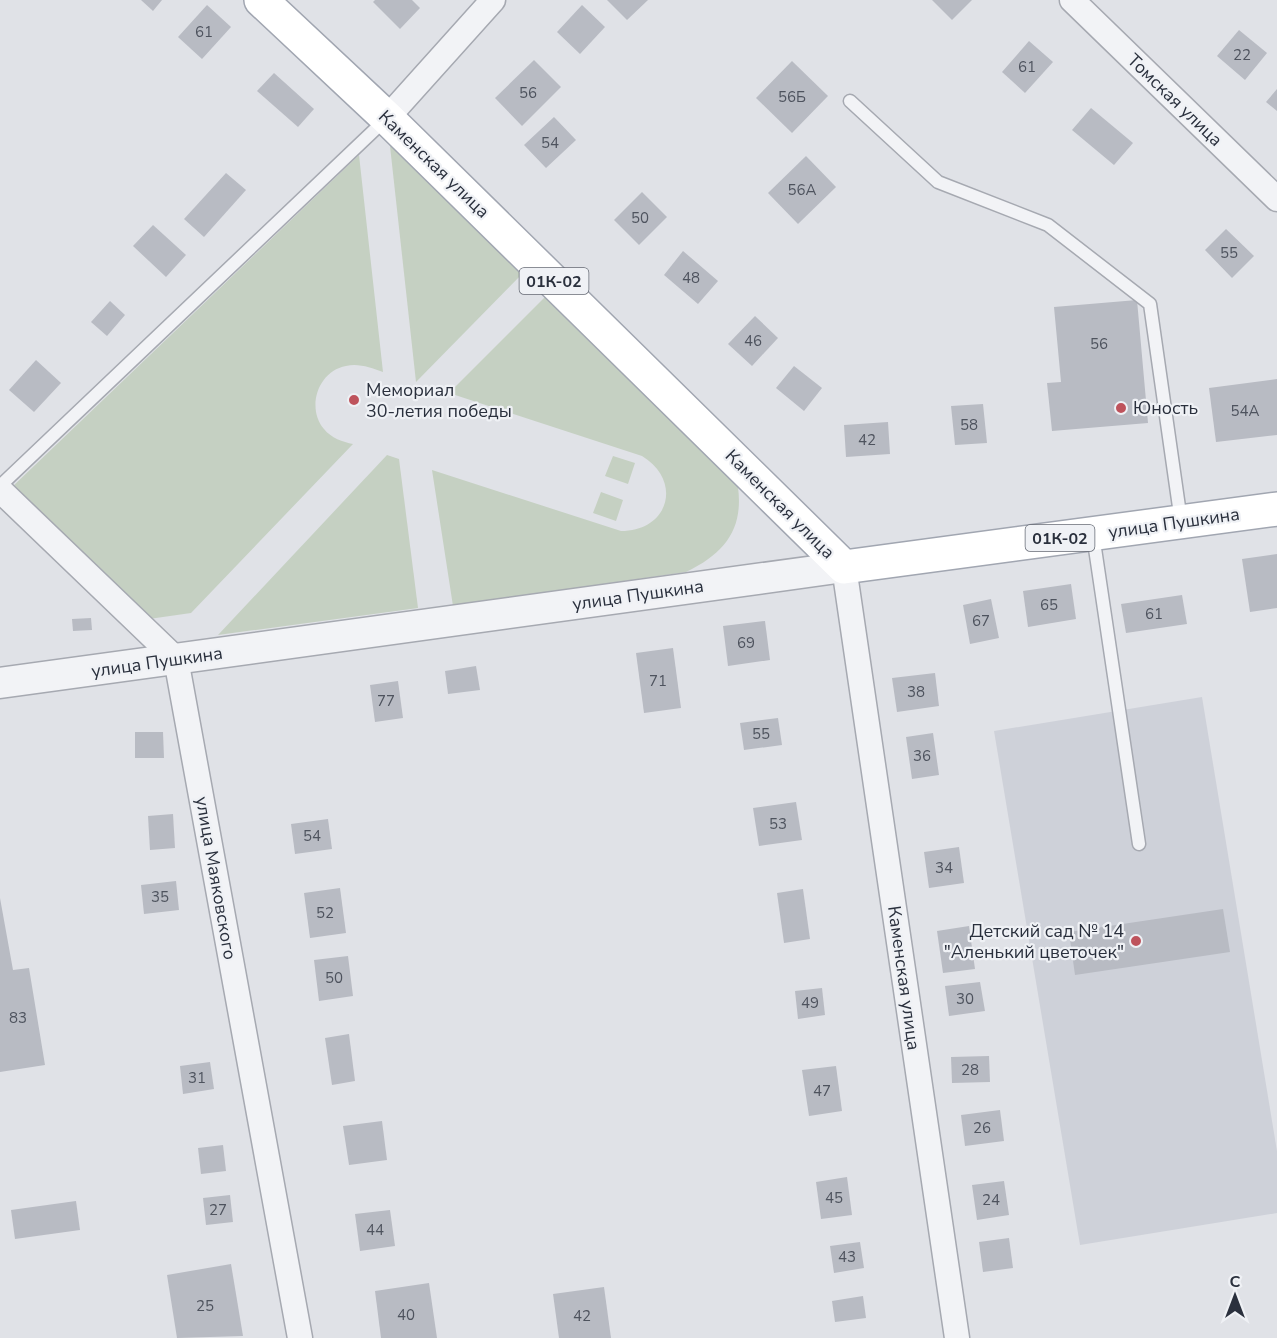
<svg xmlns="http://www.w3.org/2000/svg" width="1277" height="1338" font-family="'Nunito Sans',sans-serif">
<style>
.built{fill:#ced1d9}
.green{fill:#c5d0c2}
.building{fill:#b8bbc3}
.lines{fill:none;stroke-linecap:round;stroke-linejoin:round}
.service-casing{stroke:#a6a9b1;stroke-width:15}
.minor-casing{stroke:#a6a9b1;stroke-width:27}
.tertiary-casing{stroke:#a6a9b1;stroke-width:33}
.primary-casing{stroke:#a1a6b1;stroke-width:36}
.service{stroke:#f2f3f6;stroke-width:12}
.minor{stroke:#f2f3f6;stroke-width:24}
.tertiary{stroke:#f2f3f6;stroke-width:30}
.primary{stroke:#fff;stroke-width:33}
.poi-dot{fill:#be535c;stroke:#eff1f5;stroke-width:2}
.labels{text-anchor:middle;stroke-width:4.5;stroke-linejoin:round;paint-order:stroke}
.number-label{font-size:15px;fill:#4e535e}
.shield{fill:#eff1f5;stroke:#656a74;stroke-width:1.5}
.shield-label{font-size:16px;font-weight:bold;fill:#2a303d}
.street-label{font-size:18px;fill:#2a303d;stroke:#eff1f5}
.poi-label{font-size:18px;fill:#2a303d;stroke:#eff1f5;text-anchor:start}
</style>
<rect width="100%" height="100%" fill="#e0e2e7"/>
<path class="built" d="M1202 697 1277 1151V1213L1080 1245 994 731Z"/>
<g class="green">
<path d="M389 137 528 268 416 382Z"/>
<path d="M359 155 383 372C371 368 359 363 346 366 318 371 306 408 324 429 331 438 343 442 353 444L191 613 149 619 11 488Z"/>
<path d="M552 290 735 471C747 521 732 550 686 572L453 606 432 470 621 531C669 531 683 481 642 456L449 393Z"/>
<path d="M387 455 399 459 418 608 218 635Z"/>
<path d="M613 456 635 463 628 484 605 476Z"/>
<path d="M601 492 623 500 616 521 593 513Z"/>
</g>
<g class="building">
<path d="M141 0H162L153 11Z"/>
<path d="M375 0H412L420 8 400 29 373 2Z"/>
<path d="M607 0H648L627 20Z"/>
<path d="M932 0H972L952 20Z"/>
<path d="M207 5 231 27 202 59 178 37Z"/>
<path d="M582 5 605 27 580 54 557 32Z"/>
<path d="M1239 30 1267 53 1245 80 1217 56Z"/>
<path d="M1029 41 1053 62 1025 93 1002 72Z"/>
<path d="M534 60 561 87 522 126 495 98Z"/>
<path d="M792 61 828 96 792 133 756 98Z"/>
<path d="M274 73 314 109 298 127 257 91Z"/>
<path d="M1277 89V111L1266 102Z"/>
<path d="M1091 108 1133 143 1114 165 1072 130Z"/>
<path d="M554 117 576 140 546 168 524 145Z"/>
<path d="M806 156 836 187 798 224 768 193Z"/>
<path d="M226 173 246 190 204 237 184 219Z"/>
<path d="M642 192 667 217 639 245 614 220Z"/>
<path d="M153 225 186 255 166 277 133 246Z"/>
<path d="M1226 229 1254 256 1232 278 1205 250Z"/>
<path d="M683 251 718 281 698 304 664 275Z"/>
<path d="M1137 300 1148 423 1052 431 1047 383 1061 382 1054 307Z"/>
<path d="M110 301 125 315 107 336 91 322Z"/>
<path d="M755 316 778 338 752 366 728 344Z"/>
<path d="M36 360 61 383 34 412 9 390Z"/>
<path d="M794 366 822 388 804 411 776 388Z"/>
<path d="M1277 379V435L1216 442 1209 388Z"/>
<path d="M983 404 987 443 955 445 951 406Z"/>
<path d="M888 422 890 454 846 457 844 425Z"/>
<path d="M1277 554V608L1250 612 1242 559Z"/>
<path d="M1071 584 1076 619 1028 627 1023 591Z"/>
<path d="M1182 595 1187 624 1126 633 1121 604Z"/>
<path d="M991 599 999 638 970 644 963 605Z"/>
<path d="M91 618 92 630 73 631 72 619Z"/>
<path d="M765 621 770 660 728 666 723 626Z"/>
<path d="M673 648 681 708 644 713 636 653Z"/>
<path d="M476 666 480 690 448 694 445 671Z"/>
<path d="M935 673 939 706 897 712 892 678Z"/>
<path d="M398 681 403 718 375 722 370 685Z"/>
<path d="M778 718 782 745 744 750 740 723Z"/>
<path d="M135 732H163L164 758H135Z"/>
<path d="M933 733 939 775 912 779 906 737Z"/>
<path d="M796 802 802 840 759 846 753 808Z"/>
<path d="M173 814 175 848 150 850 148 816Z"/>
<path d="M328 819 332 849 295 854 291 824Z"/>
<path d="M959 847 964 883 929 888 924 852Z"/>
<path d="M176 881 179 910 144 914 141 885Z"/>
<path d="M340 888 346 933 310 938 304 893Z"/>
<path d="M803 889 810 939 784 943 777 893Z"/>
<path d="M0 898 13 970 29 968 45 1065 0 1072Z"/>
<path d="M1223 909 1230 952 1075 975 1069 932Z"/>
<path d="M969 926 975 969 943 973 937 931Z"/>
<path d="M348 956 353 996 319 1001 314 960Z"/>
<path d="M980 982 985 1011 949 1016 945 986Z"/>
<path d="M822 988 825 1015 798 1019 795 991Z"/>
<path d="M349 1034 355 1081 332 1085 325 1038Z"/>
<path d="M989 1056 990 1082 952 1083 951 1057Z"/>
<path d="M210 1062 214 1089 183 1094 180 1066Z"/>
<path d="M836 1066 842 1111 809 1116 802 1070Z"/>
<path d="M1000 1110 1004 1141 965 1146 961 1115Z"/>
<path d="M382 1121 387 1160 349 1165 343 1126Z"/>
<path d="M223 1145 226 1171 201 1174 198 1148Z"/>
<path d="M847 1177 852 1215 821 1219 816 1182Z"/>
<path d="M1004 1181 1009 1215 977 1220 972 1185Z"/>
<path d="M230 1195 233 1222 206 1225 203 1198Z"/>
<path d="M76 1201 80 1230 15 1239 11 1210Z"/>
<path d="M390 1210 395 1246 360 1251 355 1214Z"/>
<path d="M1009 1238 1013 1268 983 1272 979 1242Z"/>
<path d="M860 1242 864 1268 834 1273 830 1246Z"/>
<path d="M231 1264 243 1336 177 1338 167 1275Z"/>
<path d="M429 1283 437 1338H381L375 1291Z"/>
<path d="M604 1287 611 1338H559L553 1294Z"/>
<path d="M863 1296 866 1318 835 1322 832 1301Z"/>
</g>
<g class="lines">
<defs>
<g id="service">
<path d="M850 101 938 182 1048 225 1150 304 1181 521"/>
<path d="M0 486 386 119"/>
<path d="M1093 535 1139 844"/>
</g>
<g id="minor">
<path d="M1072 0 1277 199"/>
<path d="M387 118 493 0"/>
<path d="M0 490 176 659 300 1338"/>
<path d="M844 567 957 1338"/>
</g>
<path id="tertiary" d="M0 683 844 567"/>
<path id="primary" d="M261 0 387 118 844 567 1277 509"/>
</defs>
<use href="#service" class="service-casing"/>
<use href="#minor" class="minor-casing"/>
<use href="#tertiary" class="tertiary-casing"/>
<use href="#primary" class="primary-casing"/>
<use href="#service" class="service"/>
<use href="#minor" class="minor"/>
<use href="#tertiary" class="tertiary"/>
<use href="#primary" class="primary"/>
</g>
<g class="poi-dot">
<circle cx="354" cy="400" r="6"/>
<circle cx="1121" cy="408" r="6"/>
<circle cx="1136" cy="941" r="6"/>
</g>
<g class="labels">
<g class="number-label">
<text x="204" y="37">61</text>
<text x="1242" y="60">22</text>
<text x="1027" y="72">61</text>
<text x="528" y="98">56</text>
<text x="792" y="102">56Б</text>
<text x="550" y="148">54</text>
<text x="802" y="195">56А</text>
<text x="640" y="223">50</text>
<text x="1229" y="258">55</text>
<text x="691" y="283">48</text>
<text x="753" y="346">46</text>
<text x="1099" y="349">56</text>
<text x="1245" y="416">54А</text>
<text x="969" y="430">58</text>
<text x="867" y="445">42</text>
<text x="1049" y="610">65</text>
<text x="1154" y="619">61</text>
<text x="981" y="626">67</text>
<text x="746" y="648">69</text>
<text x="658" y="686">71</text>
<text x="916" y="697">38</text>
<text x="386" y="706">77</text>
<text x="761" y="739">55</text>
<text x="922" y="761">36</text>
<text x="778" y="829">53</text>
<text x="312" y="841">54</text>
<text x="944" y="873">34</text>
<text x="160" y="902">35</text>
<text x="325" y="918">52</text>
<text x="334" y="983">50</text>
<text x="965" y="1004">30</text>
<text x="810" y="1008">49</text>
<text x="18" y="1023">83</text>
<text x="970" y="1075">28</text>
<text x="197" y="1083">31</text>
<text x="822" y="1096">47</text>
<text x="982" y="1133">26</text>
<text x="834" y="1203">45</text>
<text x="991" y="1205">24</text>
<text x="218" y="1215">27</text>
<text x="375" y="1235">44</text>
<text x="847" y="1262">43</text>
<text x="205" y="1311">25</text>
<text x="406" y="1320">40</text>
<text x="582" y="1321">42</text>
</g>
<g class="shield">
<rect x="519.5" y="268" width="69" height="26" rx="4.5"/>
<rect x="1025.5" y="525" width="69" height="26" rx="4.5"/>
</g>
<g class="shield-label">
<text x="554" y="287">01К-02</text>
<text x="1060" y="544">01К-02</text>
</g>
<g class="street-label">
<text transform="translate(1175 100) rotate(44)" y="6">Томская улица</text>
<text transform="translate(434 164) rotate(44)" y="6">Каменская улица</text>
<text transform="translate(780 504) rotate(45)" y="6">Каменская улица</text>
<text transform="translate(1174 523) rotate(-8)" y="6">улица Пушкина</text>
<text transform="translate(638 595) rotate(-8)" y="6">улица Пушкина</text>
<text transform="translate(157 662) rotate(-8)" y="6">улица Пушкина</text>
<text transform="translate(216 878) rotate(80)" y="6">улица Маяковского</text>
<text transform="translate(904 978) rotate(82)" y="6">Каменская улица</text>
</g>
<g class="poi-label">
<text x="366" y="396">Мемориал<tspan x="366" dy="21">30-летия победы</tspan></text>
<text x="1133" y="414">Юность</text>
<text x="1124" y="937" text-anchor="end">Детский сад № 14<tspan x="1124" dy="21">"Аленький цветочек"</tspan></text>
</g>
</g>
<g transform="translate(1235 1296)" stroke="#eff1f5" stroke-width="4.5" paint-order="stroke">
<path d="M0-4.5L10 22L0 15L-10 22Z" fill="#2a303d"/>
<text y="-9" font-size="16" font-weight="bold" text-anchor="middle" fill="#2a303d">С</text>
</g>
</svg>
